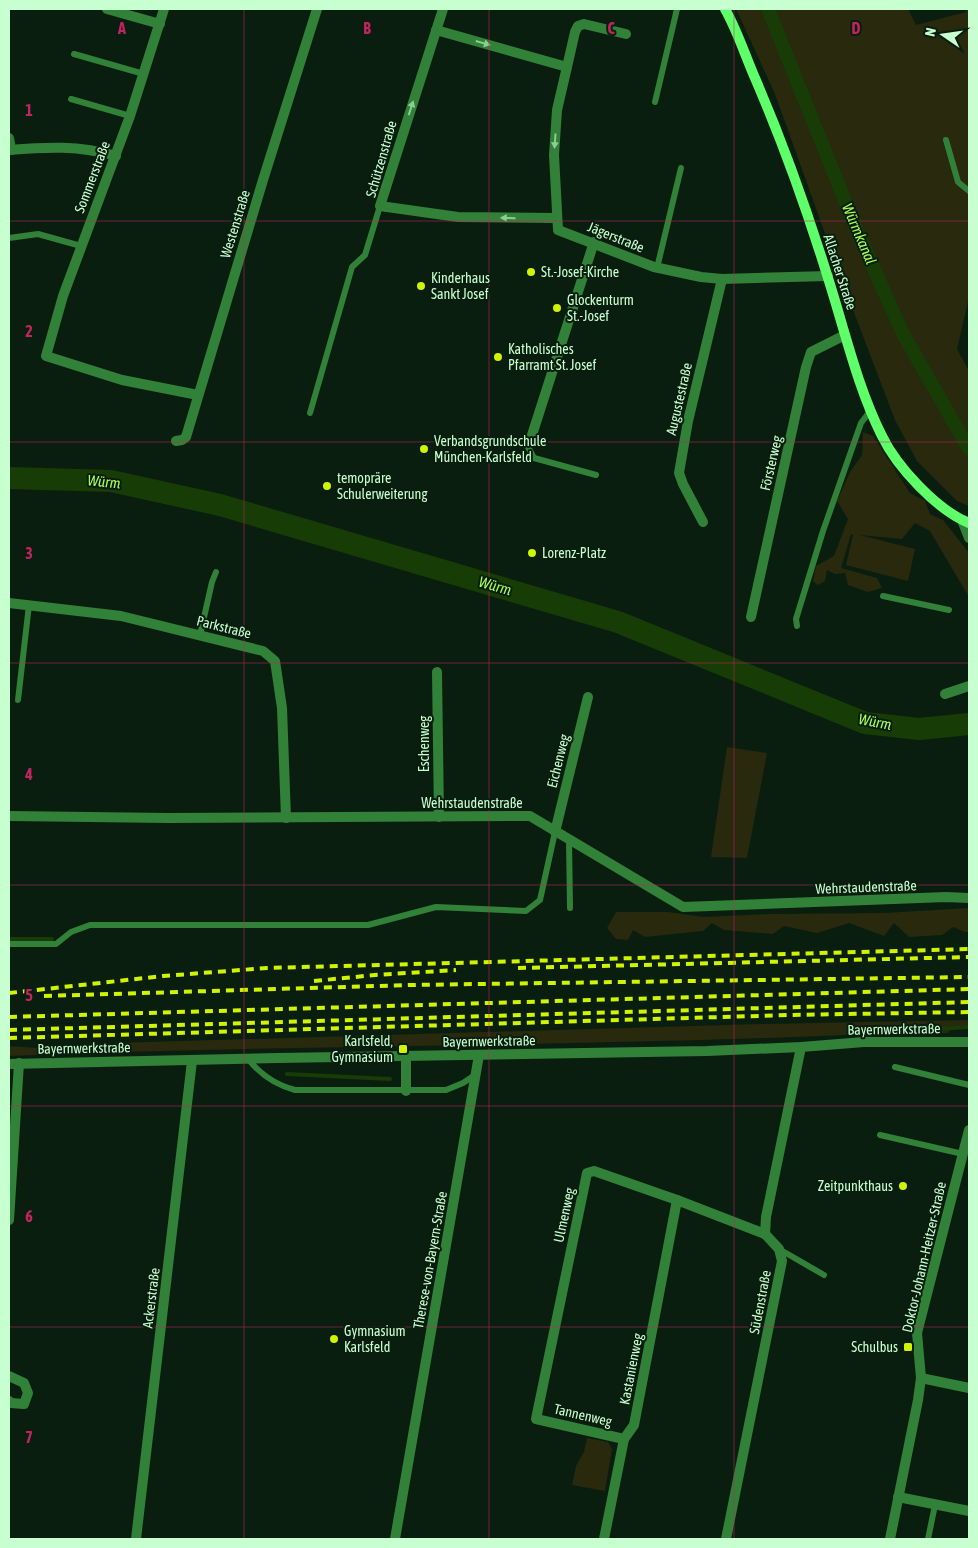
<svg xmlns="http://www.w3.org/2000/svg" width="978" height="1548" font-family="'Asap Condensed',sans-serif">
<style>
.green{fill:#28290d}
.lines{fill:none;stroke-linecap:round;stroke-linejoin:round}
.stream{stroke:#173c05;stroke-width:4}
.canal{stroke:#173c05;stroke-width:14}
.river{stroke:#173c05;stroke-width:22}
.lane{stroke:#328139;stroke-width:6}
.street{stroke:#328139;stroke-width:10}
.secondary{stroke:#5fff6a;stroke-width:10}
.rail{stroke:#d0f300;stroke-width:4;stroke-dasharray:8 6;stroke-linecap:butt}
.oneway{fill:#8ccd94}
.grid{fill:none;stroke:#c22461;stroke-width:1;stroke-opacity:0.55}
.poi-dot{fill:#d0f300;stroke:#0a1e0f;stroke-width:2}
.labels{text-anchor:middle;stroke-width:4;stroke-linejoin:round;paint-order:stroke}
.street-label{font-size:14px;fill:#c8ffd0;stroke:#0a1e0f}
.poi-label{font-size:14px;fill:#c8ffd0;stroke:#0a1e0f;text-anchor:start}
.water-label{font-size:15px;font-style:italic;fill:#a9ff56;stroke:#0a1e0f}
.grid-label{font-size:16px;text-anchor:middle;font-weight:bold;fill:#c22461;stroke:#0a1e0f;stroke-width:4;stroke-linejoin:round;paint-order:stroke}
</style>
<rect width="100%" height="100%" fill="#0a1e0f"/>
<g class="green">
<path d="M736 9H908L916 25 966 12V9H969V297L957 349 969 371V506L957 501 917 461 895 420 842 281 775 94Z"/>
<path d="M863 432 873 436 910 493 925 501 930 514 943 520 969 553V597L930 531 915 523 902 539 860 535 915 549 908 581 846 565 853 535 851 534 841 568 877 578 882 588 868 592 848 585 845 573 835 574 827 570 825 581 818 585 813 581 816 566 834 556 848 519 837 501 850 472 862 455Z"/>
<path d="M727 747 767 753 747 858 711 857Z"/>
<path d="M969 908V932H965L953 927 942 935 909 937 894 923 884 936 849 923 817 933 784 926 773 934 724 930 712 923 703 931 645 937 633 930 628 940 616 939 607 928 616 912H668L703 917 770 914 884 913Z"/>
<path d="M969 1020V1029H951L948 1033H891C597 1047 303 1044 9 1056V1046L38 1048 47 1045 759 1024Z"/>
<path d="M587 1438 608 1442 612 1449 605 1491 572 1485 576 1466 584 1452Z"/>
</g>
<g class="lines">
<g class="stream">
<path d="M9 939H52"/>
<path d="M936 1029 969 1027"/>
<path d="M287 1074 390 1079"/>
</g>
<path class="canal" d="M768 9 857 231 903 334 969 449"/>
<path class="river" d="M9 478 111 481 220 505 618 622 865 723 919 729 969 724"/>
<g class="lane">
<path d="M74 54 144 74"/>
<path d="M71 99 130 116"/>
<path d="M655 102 677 9"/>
<path d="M946 140 958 182 969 191"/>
<path d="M9 238 38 234 81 246"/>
<path d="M657 268 681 168"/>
<path d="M310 413 352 267 365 255 380 206"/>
<path d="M532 435 528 447 534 458 596 475"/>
<path d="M883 596 949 610"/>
<path d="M797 626 796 619 823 531 861 423 871 410"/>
<path d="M200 635 212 582 216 572"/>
<path d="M18 700 29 605"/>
<path d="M569 840 570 908"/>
<path d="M9 944H56L71 932 90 925H368L436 907 526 911 540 900 555 832"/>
<path d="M248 1059C260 1074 276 1085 295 1090H446L463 1083 475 1075"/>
<path d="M895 1067 969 1085"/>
<path d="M880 1135 963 1154"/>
<path d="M779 1249 824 1275"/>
<path d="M928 1539 935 1505"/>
</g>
<g class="street">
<path d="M107 9 160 24"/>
<path d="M164 9 130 116 63 296 46 356 122 380 198 395"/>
<path d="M443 9 380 206 458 217 557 218"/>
<path d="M436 30 567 67 557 110 554 155 558 230 654 267 701 277 722 279 828 276"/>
<path d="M567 67 575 32 578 26 584 24 626 34"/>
<path d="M9 138 11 150"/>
<path d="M9 150C46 147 79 145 116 156"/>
<path d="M532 435 594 242"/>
<path d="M176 441 182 440 186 437 263 180 317 9"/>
<path d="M962 520 969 538"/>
<path d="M703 522 683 484 679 473 688 421 722 279"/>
<path d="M9 603 121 616 263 651 275 661 282 708 286 818"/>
<path d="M751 617 806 367 811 352 845 335"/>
<path d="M437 672 439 817"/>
<path d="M945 694 969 686"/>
<path d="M9 816 168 818 530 816 683 907 946 897 969 898"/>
<path d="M555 832 588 697"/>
<path d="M9 1064 278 1058 707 1051 801 1047 864 1042H969"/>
<path d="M406 1091V1056"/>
<path d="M9 1220 19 1063"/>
<path d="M9 1376 24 1383 28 1393 24 1404 11 1403 9 1401"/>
<path d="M921 1378 969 1388"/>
<path d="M624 1439 536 1419 587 1173 594 1171 677 1200 765 1234"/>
<path d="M898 1497 969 1511"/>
<path d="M136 1539 192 1061"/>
<path d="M395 1539 479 1055"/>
<path d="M604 1539 624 1439 634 1425 677 1200"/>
<path d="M726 1539 782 1261 779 1249 765 1234 766 1217 801 1047"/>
<path d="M890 1539 918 1400 921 1378 917 1333 969 1130"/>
</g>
<path class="secondary" d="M725 9C737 30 745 55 755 78 783 143 807 210 828 278 845 331 857 386 882 436 897 467 937 510 969 523"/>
<g class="rail">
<path d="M518 968 969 957"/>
<path d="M314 981 375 975 456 970"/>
<path d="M9 993 163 976 267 968 969 949"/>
<path d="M44 996 410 985 969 977"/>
<path d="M9 1017 969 989"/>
<path d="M9 1030 969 1002"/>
<path d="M9 1038 789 1015 969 1012"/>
</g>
</g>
<defs><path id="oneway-solid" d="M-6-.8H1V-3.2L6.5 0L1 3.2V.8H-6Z" transform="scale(1.25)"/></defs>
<g class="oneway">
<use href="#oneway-solid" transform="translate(483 43) rotate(16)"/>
<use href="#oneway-solid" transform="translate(411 108) rotate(-72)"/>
<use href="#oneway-solid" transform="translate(555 141) rotate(94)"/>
<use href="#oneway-solid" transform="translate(508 218) rotate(-179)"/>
</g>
<path class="grid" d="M244 9V1539M489 9V1539M734 9V1539M9 221H969M9 442H969M9 663H969M9 885H969M9 1106H969M9 1327H969"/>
<g class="poi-dot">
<circle cx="531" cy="272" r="5"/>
<circle cx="421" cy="286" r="5"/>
<circle cx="557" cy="308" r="5"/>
<circle cx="498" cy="357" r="5"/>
<circle cx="424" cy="449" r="5"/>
<circle cx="327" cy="486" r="5"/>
<circle cx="532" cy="553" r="5"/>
<rect x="398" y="1044" width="10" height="10" rx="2.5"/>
<circle cx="903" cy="1186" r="5"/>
<circle cx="334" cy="1339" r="5"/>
<rect x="903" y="1342" width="10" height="10" rx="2.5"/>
</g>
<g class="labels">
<g class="street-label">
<text transform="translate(381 159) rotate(-74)" y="5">Schützenstraße</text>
<text transform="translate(92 177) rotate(-69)" y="5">Sommerstraße</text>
<text transform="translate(235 224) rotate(-73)" y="5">Westenstraße</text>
<text transform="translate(616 237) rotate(22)" y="5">Jägerstraße</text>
<text transform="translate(840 272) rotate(72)" y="5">Allacher Straße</text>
<text transform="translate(679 399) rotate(-77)" y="5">Augustestraße</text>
<text transform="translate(771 463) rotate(-77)" y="5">Försterweg</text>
<text transform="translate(224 627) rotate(14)" y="5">Parkstraße</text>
<text transform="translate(424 744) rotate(-90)" y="5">Eschenweg</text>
<text transform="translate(558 761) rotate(-76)" y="5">Eichenweg</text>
<text x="472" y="808">Wehrstaudenstraße</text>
<text transform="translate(866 887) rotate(-2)" y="5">Wehrstaudenstraße</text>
<text transform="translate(894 1029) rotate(-1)" y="5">Bayernwerkstraße</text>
<text transform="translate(489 1041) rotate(-1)" y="5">Bayernwerkstraße</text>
<text transform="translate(84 1048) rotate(-1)" y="5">Bayernwerkstraße</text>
<text transform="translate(564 1215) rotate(-78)" y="5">Ulmenweg</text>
<text transform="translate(924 1257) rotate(-77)" y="5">Doktor-Johann-Heitzer-Straße</text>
<text transform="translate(430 1260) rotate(-80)" y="5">Therese-von-Bayern-Straße</text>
<text transform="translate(151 1298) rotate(-83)" y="5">Ackerstraße</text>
<text transform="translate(760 1302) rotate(-79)" y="5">Südenstraße</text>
<text transform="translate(631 1369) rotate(-79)" y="5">Kastanienweg</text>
<text transform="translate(583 1415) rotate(13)" y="5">Tannenweg</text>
</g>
<g class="poi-label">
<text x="541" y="277">St.-Josef-Kirche</text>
<text x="431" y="283">Kinderhaus<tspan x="431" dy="16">Sankt Josef</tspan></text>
<text x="567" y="305">Glockenturm<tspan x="567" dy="16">St.-Josef</tspan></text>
<text x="508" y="354">Katholisches<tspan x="508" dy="16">Pfarramt St. Josef</tspan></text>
<text x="434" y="446">Verbandsgrundschule<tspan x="434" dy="16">München-Karlsfeld</tspan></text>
<text x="337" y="483">temopräre<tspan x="337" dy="16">Schulerweiterung</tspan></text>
<text x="542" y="558">Lorenz-Platz</text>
<text x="393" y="1046" text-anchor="end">Karlsfeld,<tspan x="393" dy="16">Gymnasium</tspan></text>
<text x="893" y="1191" text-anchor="end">Zeitpunkthaus</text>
<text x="344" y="1336">Gymnasium<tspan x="344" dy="16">Karlsfeld</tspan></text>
<text x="898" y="1352" text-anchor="end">Schulbus</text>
</g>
<g class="water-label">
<text transform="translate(859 234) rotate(67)" y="5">Würmkanal</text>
<text transform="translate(104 482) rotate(6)" y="5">Würm</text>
<text transform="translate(495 586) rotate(16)" y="5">Würm</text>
<text transform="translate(875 722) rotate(11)" y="5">Würm</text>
</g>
</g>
<g class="grid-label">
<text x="122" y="34">A</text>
<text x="367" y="34">B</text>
<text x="611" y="34">C</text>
<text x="856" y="34">D</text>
<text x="29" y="116">1</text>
<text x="29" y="337">2</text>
<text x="29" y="559">3</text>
<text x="29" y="780">4</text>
<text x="29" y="1001">5</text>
<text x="29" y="1222">6</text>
<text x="29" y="1443">7</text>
</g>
<rect width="978" height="1548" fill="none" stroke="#c8ffd0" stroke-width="20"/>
<g transform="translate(943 35) rotate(283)" stroke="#0a1e0f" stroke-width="4" paint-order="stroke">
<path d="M0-4L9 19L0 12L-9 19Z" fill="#c8ffd0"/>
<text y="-8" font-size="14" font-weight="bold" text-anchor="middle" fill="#c8ffd0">N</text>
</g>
</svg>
